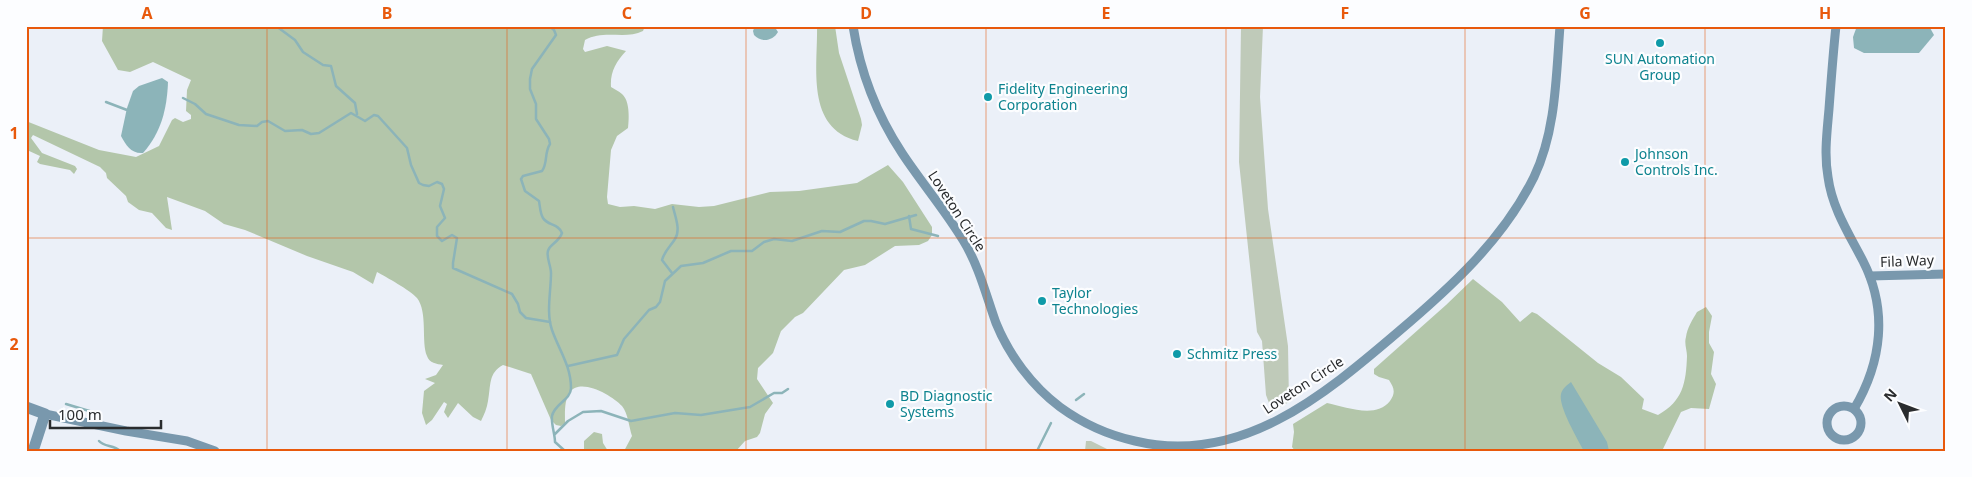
<svg xmlns="http://www.w3.org/2000/svg" width="1972" height="477" font-family="'Noto Sans',sans-serif">
<style>
.green{fill:#bfcab9}
.forest{fill:#b3c6aa}
.water{fill:#8cb4b9}
.lines{fill:none;stroke-linecap:round;stroke-linejoin:round}
.stream{stroke:#8cb4b9;stroke-width:2.5}
.minor{stroke:#7998ad;stroke-width:9}
.tertiary{stroke:#7998ad;stroke-width:11}
.grid{fill:none;stroke:#e8590c;stroke-width:1;stroke-opacity:0.55}
.culture-dot{fill:#0f9aa8;stroke:#fcfdff;stroke-width:2}
.labels{text-anchor:middle;stroke-width:4.5;stroke-linejoin:round;paint-order:stroke}
.culture-label{font-size:14px;fill:#0d838f;stroke:#fcfdff;text-anchor:start}
.street-label{font-size:14px;fill:#2a2c2e;stroke:#fcfdff}
.neatline{fill:none;stroke:#e8590c;stroke-width:2}
.grid-label{font-size:16px;text-anchor:middle;font-weight:bold;fill:#e8590c}
</style>
<rect width="100%" height="100%" fill="#ebf0f8"/>
<g class="green">
<path d="M1241 26H1263L1260 97 1268 209 1288 346 1289 402 1272 411 1266 395 1262 341 1257 332 1239 162Z"/>
<path d="M1086 441H1091L1111 451H1085Z"/>
</g>
<g class="forest">
<path d="M103 26H645L643 31C625 40 604 29 585 40L583 49 585 52 607 46 626 51C616 62 610 72 611 87 614 89 619 91 622 94 630 101 629 118 628 128L617 136 611 150 607 197 608 204 620 207 634 206 655 209 672 204 699 207 714 206 770 192 799 191 857 183 888 165 903 182 932 227V235L928 241 919 245 895 246 865 265 844 270 803 313 795 317 781 331 773 353 758 368 757 379 773 403 765 414 760 433 757 437 745 441 736 451H624L632 436C629 427 628 413 622 406 613 396 581 377 570 392 564 401 565 412 565 423L561 426 556 425 551 420 531 374 503 365C488 373 491 386 488 401 487 408 484 415 481 421L473 417 458 403 448 418 444 412 447 404 444 402 432 420 426 425 422 413 424 391 435 383 425 379 436 375 443 365C437 364 429 363 427 356 421 342 428 312 417 298 410 290 386 277 377 272L373 284 353 272 307 256 245 230 224 224 205 211 167 197 172 230 166 228 152 213 139 210 128 202 126 196 107 178 106 173 100 167 33 135 31 138 42 153 75 166 77 169 74 174 70 170 40 164 37 162 40 156 27 150 26 121 99 150 136 157 159 146 172 120 175 118 183 122 191 119V115L186 111 187 90 191 80 153 62 130 72 118 70 102 41Z"/>
<path d="M817 26H835L839 53 861 119 862 125 858 141C805 128 818 67 817 26Z"/>
<path d="M1473 279 1502 302 1520 322 1532 312 1537 314 1598 363 1621 377 1644 399 1642 409 1658 415C1683 401 1686 383 1687 356 1687 350 1684 343 1686 337 1687 328 1693 319 1697 312L1706 307 1712 316 1709 332V343L1714 352 1711 374 1716 384 1709 409 1691 408 1681 412 1662 451H1295L1292 447 1294 432 1293 424 1327 403C1346 407 1376 419 1390 401 1396 392 1394 388 1389 380L1379 377 1374 374V369L1446 305Z"/>
<path d="M594 432 602 434 603 443 608 451H584V441Z"/>
</g>
<g class="water">
<path d="M755 26H774L778 32C773 41 761 43 754 35L753 31Z"/>
<path d="M1857 26H1929L1934 35 1919 53H1864L1854 48 1853 37Z"/>
<path d="M162 78 168 82C167 109 161 133 143 153 131 154 126 145 121 136L127 108 133 91 139 86Z"/>
<path d="M1571 382 1607 442 1609 451H1584C1578 440 1558 406 1561 394 1562 389 1567 385 1571 382Z"/>
</g>
<g class="lines">
<g class="stream">
<path d="M276 26 295 40 303 52 323 65 331 66 336 86 355 103 357 114"/>
<path d="M549 26 554 30 556 35 532 69 530 79V89L536 104V119L549 139 550 144C544 153 548 163 542 171L523 176 521 179 525 191 539 201C540 206 540 213 543 218 548 226 558 223 562 233 559 242 549 245 548 251 546 257 551 266 551 273 551 291 546 313 552 330 559 350 571 366 571 388 571 400 554 404 552 416 551 424 555 434 555 442L565 451"/>
<path d="M183 98 195 104 206 114 239 125 257 126 262 122 268 121 285 131 302 130 311 134 319 133 351 113 365 121 374 115 378 116 407 148 411 165 419 183 423 185 429 186 437 182 442 184 444 189 440 206 445 218 437 227V236L442 241 452 235 457 238 453 263V268L512 294 518 304 520 312 526 318 550 322"/>
<path d="M106 102 127 110"/>
<path d="M909 216 911 229 938 236"/>
<path d="M672 273 662 260C665 250 670 247 675 239 681 230 675 216 673 207"/>
<path d="M568 366 617 355 624 339 649 310 656 307 660 302 665 281 681 266 703 263 731 251H752L764 242 774 239 792 241 822 231 840 232 864 221H871L885 224 916 215"/>
<path d="M1076 400 1084 394"/>
<path d="M66 404 96 413 99 419"/>
<path d="M555 434 568 421 583 412 601 411 631 421 675 413 701 415 750 407 774 393H782L788 389"/>
<path d="M99 441C104 447 114 445 120 451"/>
<path d="M1037 451 1051 423"/>
</g>
<g class="minor">
<path d="M853 26C860 71 877 115 902 153 921 182 945 210 963 240 979 266 986 295 996 323 1009 355 1032 386 1060 407 1082 423 1108 435 1135 441 1240 466 1323 396 1398 332 1450 288 1503 240 1534 177 1556 131 1556 77 1560 26"/>
<path d="M1836 26C1833 54 1831 82 1829 109 1827 132 1824 155 1828 177 1832 208 1849 234 1863 261 1888 310 1882 362 1854 409"/>
<path d="M1870 276 1946 274"/>
<circle cx="1844" cy="423" r="17"/>
<path d="M45 414 126 431 187 441 215 451"/>
</g>
<path class="tertiary" d="M26 407 45 414 33 451"/>
</g>
<path class="grid" d="M267 26V451M507 26V451M746 26V451M986 26V451M1226 26V451M1465 26V451M1705 26V451M26 238H1946"/>
<g class="culture-dot">
<circle cx="1660" cy="43" r="5"/>
<circle cx="988" cy="97" r="5"/>
<circle cx="1625" cy="162" r="5"/>
<circle cx="1042" cy="301" r="5"/>
<circle cx="1177" cy="354" r="5"/>
<circle cx="890" cy="404" r="5"/>
</g>
<g class="labels">
<g class="culture-label">
<text x="1660" y="64" text-anchor="middle">SUN Automation<tspan x="1660" dy="16">Group</tspan></text>
<text x="998" y="94">Fidelity Engineering<tspan x="998" dy="16">Corporation</tspan></text>
<text x="1635" y="159">Johnson<tspan x="1635" dy="16">Controls Inc.</tspan></text>
<text x="1052" y="298">Taylor<tspan x="1052" dy="16">Technologies</tspan></text>
<text x="1187" y="359">Schmitz Press</text>
<text x="900" y="401">BD Diagnostic<tspan x="900" dy="16">Systems</tspan></text>
</g>
<g class="street-label">
<text transform="translate(957 211) rotate(57)" y="5">Loveton Circle</text>
<text transform="translate(1907 261) rotate(-2)" y="5">Fila Way</text>
<text transform="translate(1303 385) rotate(-33)" y="5">Loveton Circle</text>
</g>
</g>
<rect width="1972" height="477" fill="none" stroke="#fcfdff" stroke-width="55"/>
<g transform="translate(1900 404) rotate(312)" stroke="#fcfdff" stroke-width="4" paint-order="stroke">
<path d="M0-4L9 19L0 12L-9 19Z" fill="#2a2c2e"/>
<text y="-8" font-size="14" font-weight="bold" text-anchor="middle" fill="#2a2c2e">N</text>
</g>
<path d="M50 420v8h111v-8" fill="none" stroke="#2a2c2e" stroke-width="2.5"/>
<text x="58" y="420" font-size="15" fill="#2a2c2e" stroke="#fcfdff" stroke-width="4" paint-order="stroke">100 m</text>
<rect x="28" y="28" width="1916" height="422" class="neatline"/>
<g class="grid-label">
<text x="147" y="19">A</text>
<text x="387" y="19">B</text>
<text x="627" y="19">C</text>
<text x="866" y="19">D</text>
<text x="1106" y="19">E</text>
<text x="1345" y="19">F</text>
<text x="1585" y="19">G</text>
<text x="1825" y="19">H</text>
<text x="14" y="139">1</text>
<text x="14" y="350">2</text>
</g>
</svg>
